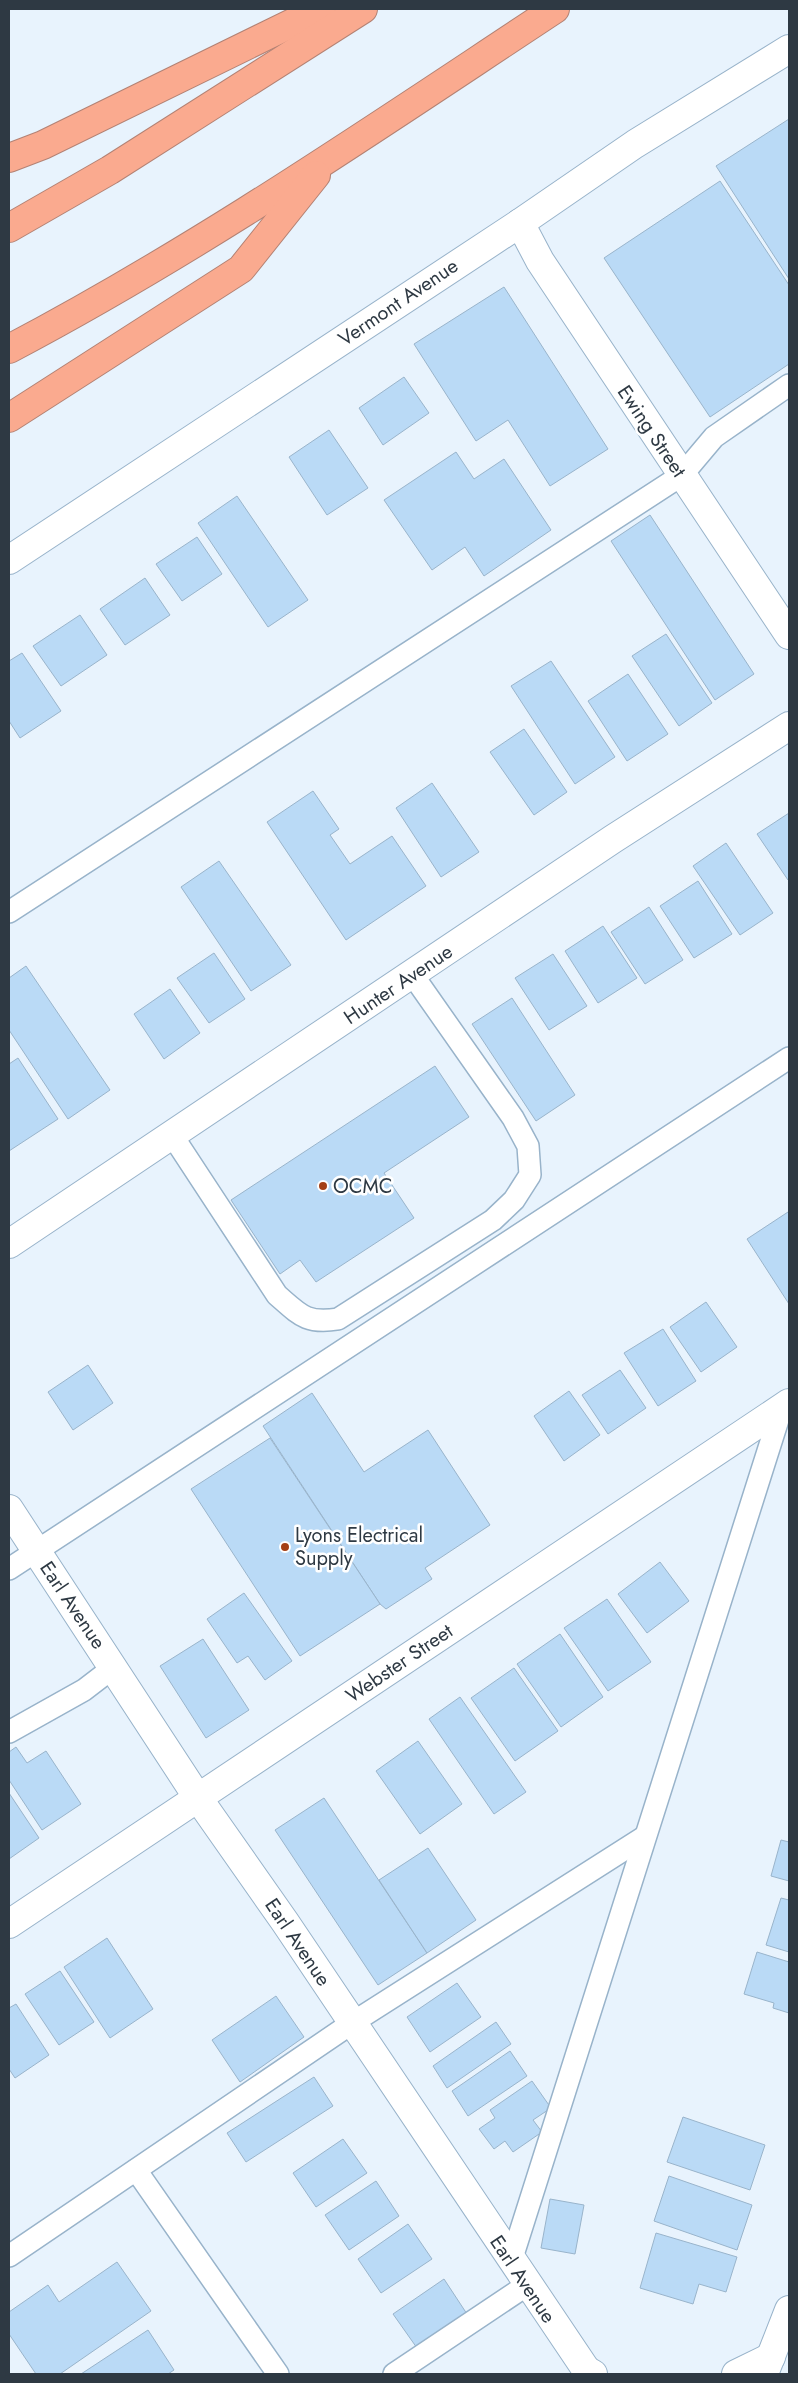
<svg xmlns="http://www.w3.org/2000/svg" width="798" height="2383" font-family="Jost,sans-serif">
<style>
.building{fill:#badaf6;stroke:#99b4cb}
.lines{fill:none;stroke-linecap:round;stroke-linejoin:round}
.service-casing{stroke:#98b3ca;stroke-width:24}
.minor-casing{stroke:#98b3ca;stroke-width:30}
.tertiary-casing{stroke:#98b3ca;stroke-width:30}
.secondary-casing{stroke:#98b3ca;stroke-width:30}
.motorway-casing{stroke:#b38274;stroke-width:30}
.service{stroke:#fff;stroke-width:21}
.minor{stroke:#fff;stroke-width:28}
.tertiary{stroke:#fff;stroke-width:28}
.secondary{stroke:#fff;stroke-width:28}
.motorway{stroke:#faaa8f;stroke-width:28}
.poi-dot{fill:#a43f15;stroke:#fff;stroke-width:2}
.labels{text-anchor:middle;stroke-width:5;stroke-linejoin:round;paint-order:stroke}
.street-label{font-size:20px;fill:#2e3943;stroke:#fff}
.poi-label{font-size:20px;fill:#2e3943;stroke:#fff;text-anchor:start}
</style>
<rect width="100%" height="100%" fill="#e8f3fd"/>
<g class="building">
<path d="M789 119V279L716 166Z"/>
<path d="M720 181 789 285V364L710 417 604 258Z"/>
<path d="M504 287 608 449 550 486 508 420 476 441 414 344Z"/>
<path d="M404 377 429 413 383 445 359 408Z"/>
<path d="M329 430 368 488 327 515 289 457Z"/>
<path d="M456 452 474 479 504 459 551 530 484 576 465 547 432 570 384 500Z"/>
<path d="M237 496 308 600 268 627 198 523Z"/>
<path d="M650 515 754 674 715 700 611 541Z"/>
<path d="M197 537 222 574 182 601 156 564Z"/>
<path d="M145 578 170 615 125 645 100 609Z"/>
<path d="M80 615 107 655 61 686 33 646Z"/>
<path d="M666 634 712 703 679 726 632 656Z"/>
<path d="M22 653 61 711 20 738 9 721V661Z"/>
<path d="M551 661 615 757 575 784 511 686Z"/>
<path d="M628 674 668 734 627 761 588 701Z"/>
<path d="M524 729 567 792 534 815 490 752Z"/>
<path d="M432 783 479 852 441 877 396 808Z"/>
<path d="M313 791 339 829 330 835 350 864 392 836 426 886 346 940 267 822Z"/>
<path d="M789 813V879L788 880 757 834Z"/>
<path d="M726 843 773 913 740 935 693 866Z"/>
<path d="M219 861 291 965 251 991 181 887Z"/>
<path d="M698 881 732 934 694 958 660 906Z"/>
<path d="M649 907 683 960 645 984 611 932Z"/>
<path d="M603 926 637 978 598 1003 565 951Z"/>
<path d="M214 953 245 999 209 1023 177 978Z"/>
<path d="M553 954 587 1006 549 1030 515 978Z"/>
<path d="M26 966 110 1090 68 1119 9 1030V978Z"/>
<path d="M170 989 200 1033 164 1059 134 1014Z"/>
<path d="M512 998 575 1095 536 1121 472 1024Z"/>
<path d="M18 1058 58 1119 9 1151V1064Z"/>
<path d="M435 1066 469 1117 384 1173 414 1218 316 1282 300 1260 280 1274 231 1200Z"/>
<path d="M788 1212 789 1215V1304L747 1239Z"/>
<path d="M706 1302 737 1347 701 1372 670 1327Z"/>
<path d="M663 1329 696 1381 658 1406 624 1353Z"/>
<path d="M88 1365 113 1403 73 1430 48 1392Z"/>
<path d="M620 1370 646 1408 608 1434 582 1395Z"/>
<path d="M569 1391 600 1435 564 1461 534 1416Z"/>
<path d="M312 1393 364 1472 428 1430 490 1525 425 1568 432 1579 386 1609 380 1604 263 1426Z"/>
<path d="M270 1438 380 1604 300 1656 191 1489Z"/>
<path d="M660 1562 689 1601 647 1633 618 1594Z"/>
<path d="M244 1593 292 1661 265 1680 248 1656 237 1663 207 1619Z"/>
<path d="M607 1599 651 1662 608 1691 564 1628Z"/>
<path d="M560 1634 603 1697 561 1727 517 1664Z"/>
<path d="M203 1639 249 1710 206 1738 160 1666Z"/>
<path d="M514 1668 558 1731 515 1761 471 1698Z"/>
<path d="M460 1697 526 1792 494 1814 429 1719Z"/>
<path d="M418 1741 462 1804 420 1834 376 1771Z"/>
<path d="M16 1747 27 1763 46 1751 81 1804 42 1830 9 1780V1752Z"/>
<path d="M9 1793 39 1838 9 1859Z"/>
<path d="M324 1798 427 1953 378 1985 275 1830Z"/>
<path d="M781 1840 789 1842V1881L771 1876Z"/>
<path d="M428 1848 476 1920 427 1953 379 1880Z"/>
<path d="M781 1898 789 1900V1952L766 1945Z"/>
<path d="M107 1938 153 2009 110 2038 64 1967Z"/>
<path d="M757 1952 789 1962V2013L773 2008 774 2003 744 1994Z"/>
<path d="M60 1971 94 2022 59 2045 25 1994Z"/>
<path d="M457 1983 481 2017 430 2052 407 2017Z"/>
<path d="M276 1996 304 2037 240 2082 212 2040Z"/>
<path d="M16 2004 49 2055 15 2078 9 2069V2008Z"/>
<path d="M496 2022 511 2044 447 2088 433 2066Z"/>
<path d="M510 2051 527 2076 468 2116 452 2091Z"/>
<path d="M314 2077 333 2106 246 2162 227 2133Z"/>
<path d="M532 2081 551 2108 533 2120 542 2132 513 2152 505 2141 494 2149 479 2129 495 2118 490 2110Z"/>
<path d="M683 2117 765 2145 750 2190 667 2162Z"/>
<path d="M343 2139 367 2173 316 2207 293 2173Z"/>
<path d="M669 2176 752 2205 737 2250 654 2221Z"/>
<path d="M376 2181 399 2216 349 2250 325 2215Z"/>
<path d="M550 2199 584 2205 575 2254 541 2248Z"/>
<path d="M408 2224 432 2259 381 2293 358 2259Z"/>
<path d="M656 2233 737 2257 726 2292 699 2284 693 2304 640 2288Z"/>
<path d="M117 2262 151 2311 60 2374H36L9 2334V2312L48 2285 59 2302Z"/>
<path d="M444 2279 467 2314 417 2348 393 2314Z"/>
<path d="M148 2330 174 2370 168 2374H81Z"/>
</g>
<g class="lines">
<defs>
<g id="service">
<path d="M9 912 682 475 714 437 789 385"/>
<path d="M172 1135 277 1295C300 1315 306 1324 338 1319L493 1220 514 1200 530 1175 528 1146 513 1118 412 974"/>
<path d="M9 1569 789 1058"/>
<path d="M9 1732 84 1690 114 1667"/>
<path d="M136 2170 278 2374"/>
<path d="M9 2256 352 2023 644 1837"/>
<path d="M511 2261 782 1407"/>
<path d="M394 2374 527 2285"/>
</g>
<g id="minor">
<path d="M520 223 540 261 789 635"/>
<path d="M9 560 520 223 635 144 789 49"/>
<path d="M9 1244 613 839 789 726"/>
<path d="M9 1509 198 1798 285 1922 589 2374"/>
</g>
<path id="tertiary" d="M9 1924 789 1403"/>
<g id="secondary">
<path d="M586 2370 593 2374"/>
<path d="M736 2374 771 2357"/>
<path d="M764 2374 789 2310"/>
</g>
<g id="motorway">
<path d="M9 158 43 145 321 9"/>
<path d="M9 228 110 170 363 9"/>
<path d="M9 349C199 249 376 127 555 9"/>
<path d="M9 418 241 269 316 175"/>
</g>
</defs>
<use href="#service" class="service-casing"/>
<use href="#minor" class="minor-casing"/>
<use href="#tertiary" class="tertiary-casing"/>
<use href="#secondary" class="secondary-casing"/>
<use href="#motorway" class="motorway-casing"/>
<use href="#service" class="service"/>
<use href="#minor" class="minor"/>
<use href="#tertiary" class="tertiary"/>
<use href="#secondary" class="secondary"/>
<use href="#motorway" class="motorway"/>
</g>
<g class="poi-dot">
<circle cx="323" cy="1186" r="5"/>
<circle cx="285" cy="1547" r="5"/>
</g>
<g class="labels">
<g class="street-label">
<text transform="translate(398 302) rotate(-34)" y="7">Vermont Avenue</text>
<text transform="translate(652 431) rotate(56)" y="7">Ewing Street</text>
<text transform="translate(398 984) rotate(-34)" y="7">Hunter Avenue</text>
<text transform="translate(73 1605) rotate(56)" y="7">Earl Avenue</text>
<text transform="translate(399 1663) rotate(-34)" y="7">Webster Street</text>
<text transform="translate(298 1942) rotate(56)" y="7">Earl Avenue</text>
<text transform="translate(523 2279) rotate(56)" y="7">Earl Avenue</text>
</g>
<g class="poi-label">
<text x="333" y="1193">OCMC</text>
<text x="295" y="1542">Lyons Electrical<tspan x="295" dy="23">Supply</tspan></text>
</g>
</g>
<rect width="798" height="2383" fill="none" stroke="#2e3943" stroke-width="20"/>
</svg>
